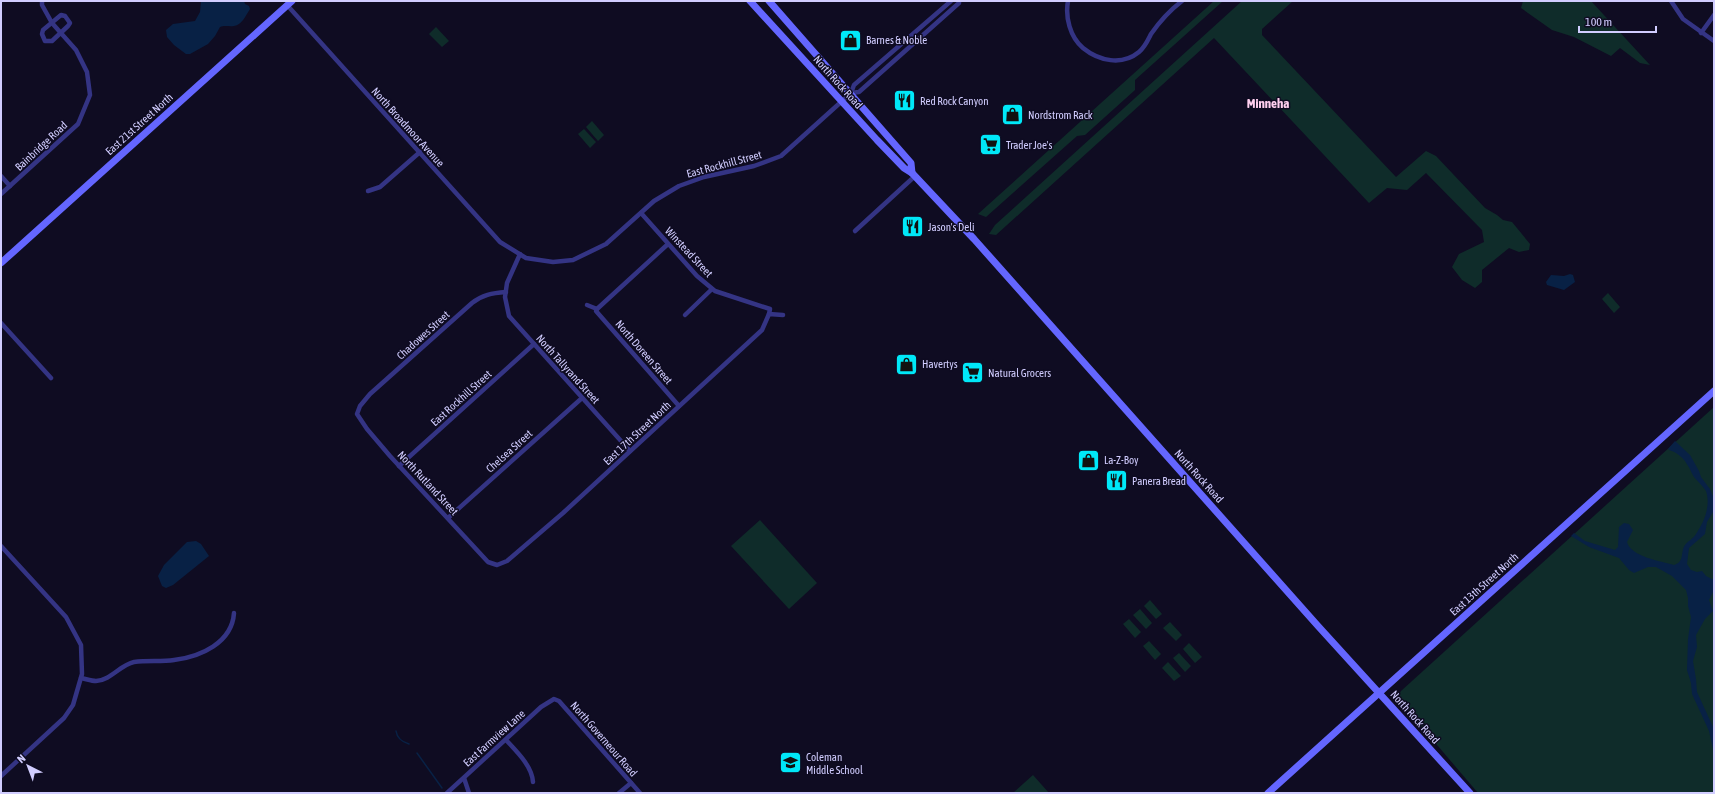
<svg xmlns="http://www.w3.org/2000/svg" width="1715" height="794" font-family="'Asap Condensed',sans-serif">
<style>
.green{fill:#0f2c2a}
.water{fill:#082145}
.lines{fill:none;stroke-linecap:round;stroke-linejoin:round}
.stream{stroke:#082145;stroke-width:1.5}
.minor{stroke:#343484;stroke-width:4.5}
.secondary{stroke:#6466ff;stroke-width:7}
.labels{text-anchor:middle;stroke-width:3;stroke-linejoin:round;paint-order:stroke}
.poi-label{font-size:11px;fill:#d1cdff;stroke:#0f0c22;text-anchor:start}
.street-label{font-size:11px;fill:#d1cdff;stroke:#0f0c22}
.quarter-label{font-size:13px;font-weight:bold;fill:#ffcfef;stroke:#0f0c22}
</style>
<rect width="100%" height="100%" fill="#0f0c22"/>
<g class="green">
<path d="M1214 1H1223L1135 80V90L1085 135 1077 136 986 217 978 214Z"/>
<path d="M1242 1H1293L1262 29V35L1396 177 1426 151 1436 156 1485 208 1497 215 1503 220 1512 222 1530 244 1529 250 1519 252 1509 248 1482 270V282L1475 288 1462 280 1452 267 1459 254 1484 242 1482 230 1426 173 1407 190 1387 188 1369 203 1214 38 996 235 989 234 995 225Z"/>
<path d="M1523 1H1591L1650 65 1640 63 1620 48 1611 56 1574 37 1552 30 1521 8Z"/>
<path d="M436 27 449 41 442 47 429 34Z"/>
<path d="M592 121 604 135 598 141 586 127Z"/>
<path d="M584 129 596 142 590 148 578 134Z"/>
<path d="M1608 293 1620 307 1614 313 1602 299Z"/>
<path d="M1714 407V793H1478L1397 698 1401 691Z"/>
<path d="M760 520 817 583 789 609 731 546Z"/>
<path d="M1150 600 1162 614 1156 619 1144 606Z"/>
<path d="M1140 609 1152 623 1146 629 1133 615Z"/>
<path d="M1129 619 1141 632 1135 638 1123 624Z"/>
<path d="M1170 622 1182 635 1176 641 1163 628Z"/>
<path d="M1149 641 1161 654 1155 660 1143 646Z"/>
<path d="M1189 643 1202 657 1195 663 1183 649Z"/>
<path d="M1179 653 1191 666 1185 672 1173 658Z"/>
<path d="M1168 662 1181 676 1174 681 1162 668Z"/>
<path d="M1033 775 1049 793H1013Z"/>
</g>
<g class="water">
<path d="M201 1H244L245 4 249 6 250 9C246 15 242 25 234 26 229 27 225 25 220 27L215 36 208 44 190 54H186L174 45 167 37 166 30 173 24 195 21 200 12Z"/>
<path d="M1570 274 1573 275 1575 282 1564 290 1547 285 1546 282 1551 275 1564 276Z"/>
<path d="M1675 441 1690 455 1699 471 1701 477 1710 489 1714 499 1713 512 1707 522 1705 534 1689 548 1687 564 1691 570 1697 572 1702 571 1706 576 1714 580V590L1709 600 1713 611 1705 619 1696 635 1697 647 1693 661 1696 679 1697 692 1714 729V754L1709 731 1692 694 1691 683 1687 670 1688 639 1691 617 1688 606V598L1686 590 1672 576 1656 567H1648L1634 573 1629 570 1619 558 1589 547 1571 536 1574 533 1585 541 1615 550 1618 547 1619 527 1624 523 1629 524 1633 530 1627 542C1631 557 1661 561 1674 565 1685 562 1680 552 1685 545 1688 541 1693 539 1696 534 1704 522 1711 506 1706 491 1703 486 1698 482 1694 477 1689 468 1686 459 1676 453 1673 451 1670 451 1668 449Z"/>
<path d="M196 541 201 544 209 556 173 585 166 588 162 586 158 576 164 565 187 542Z"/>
</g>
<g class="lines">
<g class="stream">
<path d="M396 731C397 738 402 742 409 744"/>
<path d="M417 753 442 788"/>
</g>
<g class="minor">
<path d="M1068 1C1065 17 1070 37 1083 48 1099 61 1122 66 1139 52 1145 47 1148 40 1151 34 1160 21 1169 11 1182 1"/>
<path d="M1671 1 1683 19 1714 41"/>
<path d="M287 5 500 242 526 258 553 262 573 260 606 244 654 201 679 186 704 177 754 166 781 156 851 93 854 85 951 1"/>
<path d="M61 15 65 16 70 23 68 26 52 41H45L42 34 43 30Z"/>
<path d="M1701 33 1714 15"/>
<path d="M851 93 859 92 959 3V1"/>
<path d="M1 176 10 186"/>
<path d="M368 191 380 187 420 152"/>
<path d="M1 194 78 124 90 95 87 72 76 50 52 23 42 5V1"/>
<path d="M641 213 697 276 715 291 770 309 769 314"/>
<path d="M855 231 915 176"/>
<path d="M520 254 507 283 505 297 509 316 630 451"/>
<path d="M506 292C492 293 482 295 472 303L370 394 360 406 357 414 367 429 390 456 488 562 497 565 507 561 563 513 762 330 769 314 783 315"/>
<path d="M587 305 597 309"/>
<path d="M597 309 596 311 679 406"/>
<path d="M597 309 668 244"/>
<path d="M685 315 712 289"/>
<path d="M1 323 51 378"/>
<path d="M399 466 534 344"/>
<path d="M448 518 582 398"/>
<path d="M1 546 66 617 81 645 82 674 73 705 64 718 1 776"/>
<path d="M81 678C86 679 92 681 96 681 111 680 120 665 134 662 148 660 161 662 174 660 200 657 232 643 234 613"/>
<path d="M506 740C517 752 532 766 533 782"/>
<path d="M464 778 469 793"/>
<path d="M447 793 541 707 554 699 559 701 640 793"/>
<path d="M619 793 631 783"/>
</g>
<g class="secondary">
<path d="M750 1 877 140 904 168 912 173 974 239 1318 626 1470 793"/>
<path d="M769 1 911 163 912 173"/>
<path d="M1 263 292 1"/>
<path d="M1268 793 1714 391"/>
</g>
</g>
<defs>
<symbol id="shop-square" viewBox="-11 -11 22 22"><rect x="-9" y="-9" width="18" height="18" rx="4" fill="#00e8f8" stroke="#0f0c22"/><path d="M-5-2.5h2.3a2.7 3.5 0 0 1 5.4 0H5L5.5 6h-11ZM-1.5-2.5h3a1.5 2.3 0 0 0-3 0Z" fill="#111"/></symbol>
<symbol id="restaurant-square" viewBox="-11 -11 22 22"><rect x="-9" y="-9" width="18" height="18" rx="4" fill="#00e8f8" stroke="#0f0c22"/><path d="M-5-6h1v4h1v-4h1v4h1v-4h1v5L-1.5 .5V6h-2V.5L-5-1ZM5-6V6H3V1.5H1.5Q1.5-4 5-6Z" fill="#111"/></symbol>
<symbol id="supermarket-square" viewBox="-11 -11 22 22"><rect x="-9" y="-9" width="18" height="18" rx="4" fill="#00e8f8" stroke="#0f0c22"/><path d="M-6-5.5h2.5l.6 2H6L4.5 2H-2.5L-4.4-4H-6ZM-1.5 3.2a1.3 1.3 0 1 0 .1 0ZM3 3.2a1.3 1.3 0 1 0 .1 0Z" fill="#111"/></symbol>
<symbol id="school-square" viewBox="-11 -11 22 22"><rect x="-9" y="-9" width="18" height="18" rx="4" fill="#00e8f8" stroke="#0f0c22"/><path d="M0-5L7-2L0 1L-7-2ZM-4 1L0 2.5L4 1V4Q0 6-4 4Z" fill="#111"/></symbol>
</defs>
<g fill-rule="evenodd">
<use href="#shop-square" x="838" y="28" width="25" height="25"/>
<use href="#restaurant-square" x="892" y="88" width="25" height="25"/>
<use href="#shop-square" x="1000" y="102" width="25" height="25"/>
<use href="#supermarket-square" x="978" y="132" width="25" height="25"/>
<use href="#restaurant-square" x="900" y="214" width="25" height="25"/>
<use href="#shop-square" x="894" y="352" width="25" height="25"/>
<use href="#supermarket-square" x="960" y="360" width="25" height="25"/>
<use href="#shop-square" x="1076" y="448" width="25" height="25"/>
<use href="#restaurant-square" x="1104" y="468" width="25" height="25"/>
<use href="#school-square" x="778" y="750" width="25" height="25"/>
</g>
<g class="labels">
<g class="poi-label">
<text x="866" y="44">Barnes &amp; Noble</text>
<text x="920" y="105">Red Rock Canyon</text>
<text x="1028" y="119">Nordstrom Rack</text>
<text x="1006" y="149">Trader Joe's</text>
<text x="928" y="231">Jason's Deli</text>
<text x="922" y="368">Havertys</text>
<text x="988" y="377">Natural Grocers</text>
<text x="1104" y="464">La-Z-Boy</text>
<text x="1132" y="485">Panera Bread</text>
<text x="806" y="761">Coleman<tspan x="806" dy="13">Middle School</tspan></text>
</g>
<g class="street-label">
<text transform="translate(838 82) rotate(48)" y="4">North Rock Road</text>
<text transform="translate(139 124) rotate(-42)" y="4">East 21st Street North</text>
<text transform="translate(408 127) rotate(48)" y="4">North Broadmoor Avenue</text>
<text transform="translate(41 146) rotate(-43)" y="4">Bainbridge Road</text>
<text transform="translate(724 164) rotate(-15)" y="4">East Rockhill Street</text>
<text transform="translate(689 252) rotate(47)" y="4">Winstead Street</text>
<text transform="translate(423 335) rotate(-42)" y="4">Chadowes Street</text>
<text transform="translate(644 352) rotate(49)" y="4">North Doreen Street</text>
<text transform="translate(568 369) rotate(48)" y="4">North Tallyrand Street</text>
<text transform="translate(461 398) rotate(-42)" y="4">East Rockhill Street</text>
<text transform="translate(637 433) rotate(-43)" y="4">East 17th Street North</text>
<text transform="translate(509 451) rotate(-42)" y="4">Chelsea Street</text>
<text transform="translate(1199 476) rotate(48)" y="4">North Rock Road</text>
<text transform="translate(428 483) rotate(47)" y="4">North Rutland Street</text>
<text transform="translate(1484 584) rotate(-42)" y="4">East 13th Street North</text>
<text transform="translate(1415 717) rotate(48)" y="4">North Rock Road</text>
<text transform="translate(494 738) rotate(-42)" y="4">East Farmview Lane</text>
<text transform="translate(604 739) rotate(49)" y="4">North Governeour Road</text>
</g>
<g class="quarter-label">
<text x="1268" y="108">Minneha</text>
</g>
</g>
<rect width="1715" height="794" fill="none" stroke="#d1cdff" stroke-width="4"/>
<g transform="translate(28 766) rotate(318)" stroke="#0f0c22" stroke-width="3" paint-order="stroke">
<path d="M0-3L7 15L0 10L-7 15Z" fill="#d1cdff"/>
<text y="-6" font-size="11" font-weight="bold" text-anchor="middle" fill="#d1cdff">N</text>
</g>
<path d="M1579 26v6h77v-6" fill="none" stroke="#d1cdff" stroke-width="2"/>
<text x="1585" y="26" font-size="12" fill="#d1cdff" stroke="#0f0c22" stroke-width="3" paint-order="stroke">100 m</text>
</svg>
